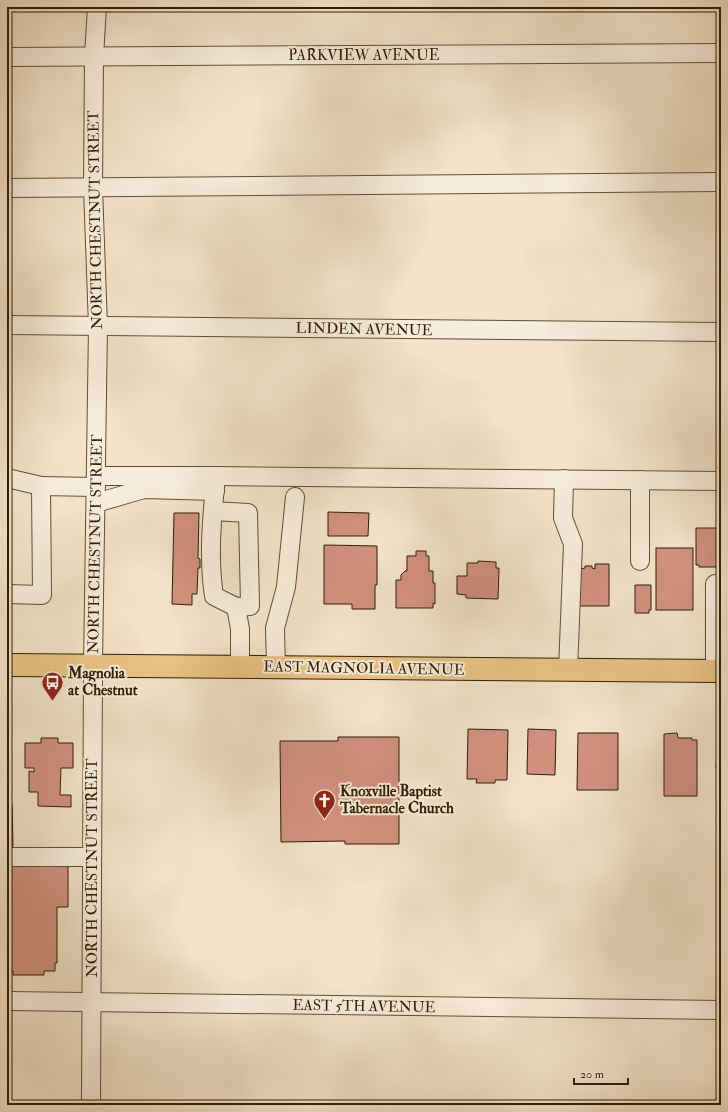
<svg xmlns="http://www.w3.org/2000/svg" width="728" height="1112" font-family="'IM FELL Double Pica',serif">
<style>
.building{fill:#d29180;stroke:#311d00}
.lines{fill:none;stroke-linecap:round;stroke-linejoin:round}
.minor-casing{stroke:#614e32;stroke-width:20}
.major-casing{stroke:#311d00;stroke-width:24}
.minor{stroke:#f7eddc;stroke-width:18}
.major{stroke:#e9c284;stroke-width:22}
.labels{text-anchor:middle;stroke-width:4;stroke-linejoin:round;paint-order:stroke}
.street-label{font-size:15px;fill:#311d00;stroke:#f7eddc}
.poi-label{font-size:15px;font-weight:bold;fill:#311d00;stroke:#f7eddc;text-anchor:start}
</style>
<rect width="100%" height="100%" fill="#f2e3c9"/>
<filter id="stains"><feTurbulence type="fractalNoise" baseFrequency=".005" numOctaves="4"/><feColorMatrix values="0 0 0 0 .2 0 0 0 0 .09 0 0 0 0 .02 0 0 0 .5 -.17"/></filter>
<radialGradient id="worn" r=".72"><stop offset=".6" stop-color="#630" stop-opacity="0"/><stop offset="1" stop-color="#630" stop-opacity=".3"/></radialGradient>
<g class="building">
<path d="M328 512 369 513 368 536H328Z"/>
<path d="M174 513H199L198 558 200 559V568H198L197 594H192V605L172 604Z"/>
<path d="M696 528H721V567H699V565H696Z"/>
<path d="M324 545 377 546V585H375V609H352V604H324Z"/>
<rect x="656" y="548" width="37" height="62"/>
<path d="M416 551H426V556H429V571H433V583H435V604L433 603V608H396V580H401V575L405 571H407V556H416Z"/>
<path d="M478 561 496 562V568H499L498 599 466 598V595L457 594V576H467V563H478Z"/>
<path d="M595 564H609V606H578L580 569 585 568V566H592V568L595 569Z"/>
<path d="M635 585H651V610H649V613H635Z"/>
<path d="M468 729 508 730 507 780H495V783H476L477 779H467Z"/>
<path d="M528 729 556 730 555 775 527 774Z"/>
<path d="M578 733H618V790H577Z"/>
<path d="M677 733 678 738H692V740H697V796H664V734Z"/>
<path d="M338 737H399V844H345V841L281 842 280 741H338Z"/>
<path d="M41 738H58V743H73V768H61L60 795H71V807L38 806V792H29V771L34 772V768H25V743H41Z"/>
<path d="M717 753 721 754V768H716Z"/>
<path d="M7 804H12L13 846 7 857Z"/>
<path d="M7 863H68V907H57V963H55V971H44V975H13V971H7Z"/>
</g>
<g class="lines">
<defs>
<g id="minor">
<path d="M7 57 721 53"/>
<path d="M7 188 721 182"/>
<path d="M7 325 721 332"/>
<path d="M96 476H145L144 489"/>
<path d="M145 476H216C212 516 208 557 214 596L236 607 250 606 248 513 213 511"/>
<path d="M216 476 721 481"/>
<path d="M7 478 41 486"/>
<path d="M564 479 563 518 573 544 568 670"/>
<path d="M96 503 144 489 215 491"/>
<path d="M640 561V480"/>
<path d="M7 594 42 595 41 486 96 487"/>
<path d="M236 607 240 629V667"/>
<path d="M276 667 275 628 286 587 295 497"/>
<path d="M715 671V584H721"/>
<path d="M7 857H92"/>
<path d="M7 1001 721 1010"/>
<path d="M91 1105 93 665 98 326 93 188 94 56 97 7"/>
</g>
<path id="major" d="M7 665 721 671"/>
</defs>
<use href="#minor" class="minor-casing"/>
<use href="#major" class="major-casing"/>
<use href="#minor" class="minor"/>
<use href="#major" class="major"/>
</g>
<defs>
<symbol id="bus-pin" viewBox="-11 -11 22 30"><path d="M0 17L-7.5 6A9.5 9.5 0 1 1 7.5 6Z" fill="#8f2418" stroke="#f7eddc"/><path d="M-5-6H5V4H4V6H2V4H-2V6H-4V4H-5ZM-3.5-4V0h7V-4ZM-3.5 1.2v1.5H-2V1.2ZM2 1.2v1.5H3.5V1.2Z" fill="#fff"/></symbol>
<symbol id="church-pin" viewBox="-11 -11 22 30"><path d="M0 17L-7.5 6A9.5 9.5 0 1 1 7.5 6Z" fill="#8f2418" stroke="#f7eddc"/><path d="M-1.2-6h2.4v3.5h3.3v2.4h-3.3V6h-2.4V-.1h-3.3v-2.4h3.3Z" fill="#fff"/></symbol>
</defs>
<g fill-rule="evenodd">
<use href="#bus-pin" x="40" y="670" width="25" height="34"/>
<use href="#church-pin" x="312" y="788" width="25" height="34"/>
</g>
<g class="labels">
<g class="street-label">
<text x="364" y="60">PARKVIEW AVENUE</text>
<text transform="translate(95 220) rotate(-91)" y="5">NORTH CHESTNUT STREET</text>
<text transform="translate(364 329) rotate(1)" y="5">LINDEN AVENUE</text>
<text transform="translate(95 544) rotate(-89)" y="5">NORTH CHESTNUT STREET</text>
<text transform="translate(364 668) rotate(1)" y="5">EAST MAGNOLIA AVENUE</text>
<text transform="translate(92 868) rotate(-90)" y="5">NORTH CHESTNUT STREET</text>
<text transform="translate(364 1006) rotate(1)" y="5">EAST 5TH AVENUE</text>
</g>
<g class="poi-label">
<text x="68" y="678">Magnolia<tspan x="68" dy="17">at Chestnut</tspan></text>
<text x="340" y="796">Knoxville Baptist<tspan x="340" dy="17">Tabernacle Church</tspan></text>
</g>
</g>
<rect width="728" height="1112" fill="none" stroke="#f2e3c9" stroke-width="24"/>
<rect x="8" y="8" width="712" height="1096" fill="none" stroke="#311d00" stroke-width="2"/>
<rect x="12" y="12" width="704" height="1088" fill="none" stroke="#311d00"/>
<path d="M574 1078v6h54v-6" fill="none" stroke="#311d00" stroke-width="2"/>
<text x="580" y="1078" font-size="12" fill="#311d00" stroke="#f7eddc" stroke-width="3" paint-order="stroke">20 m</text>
<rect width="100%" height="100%" filter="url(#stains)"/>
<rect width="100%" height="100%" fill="url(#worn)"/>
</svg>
